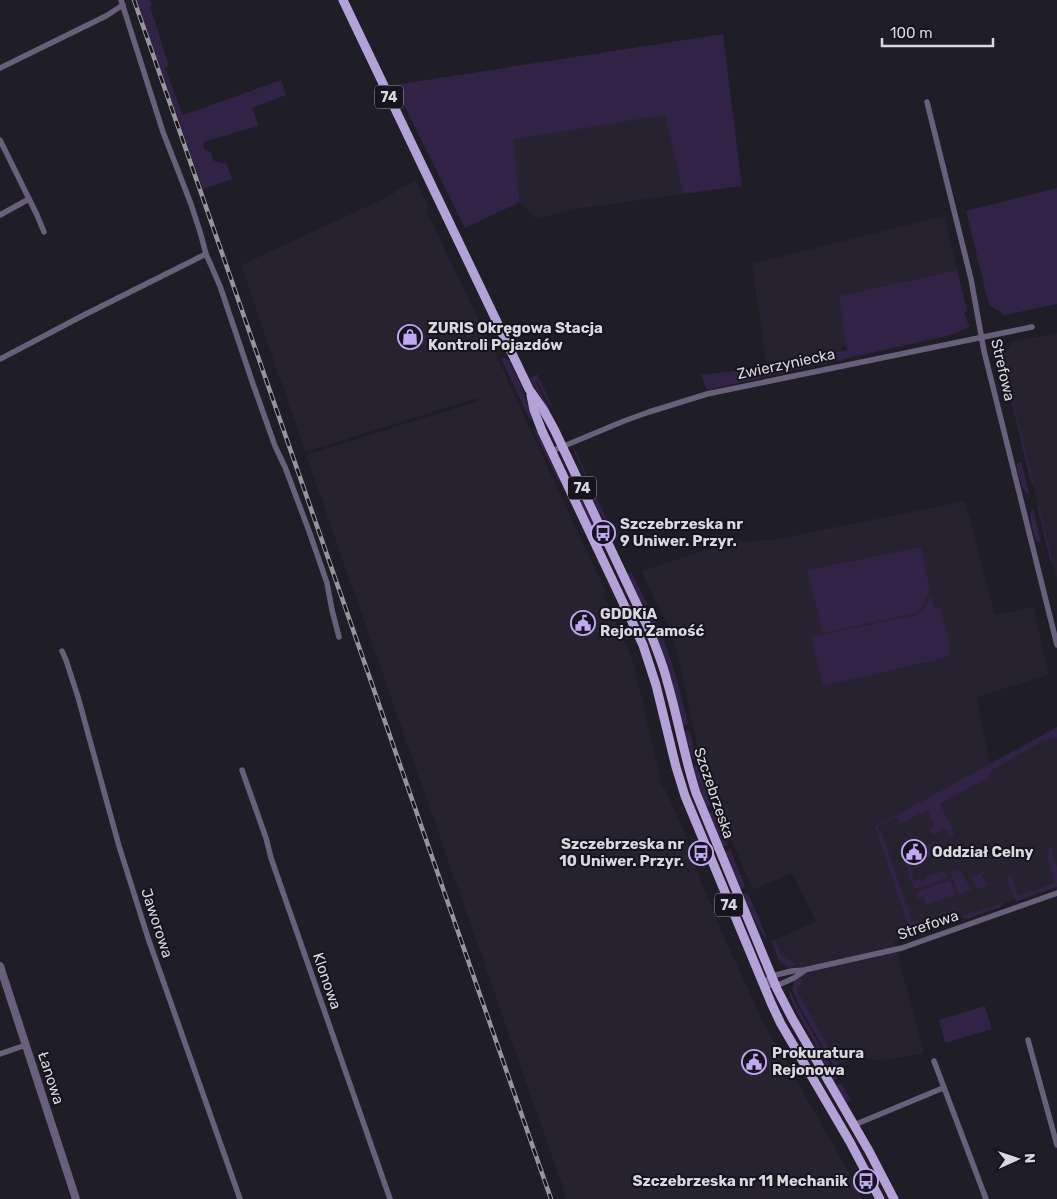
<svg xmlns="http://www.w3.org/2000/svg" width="1057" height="1199" font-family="Rubik,sans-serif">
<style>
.built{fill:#272230}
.green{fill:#302345}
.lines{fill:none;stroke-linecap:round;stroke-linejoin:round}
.minor{stroke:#68607a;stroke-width:5.5}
.tertiary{stroke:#68607a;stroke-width:8}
.primary{stroke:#b3a2d8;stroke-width:9}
.rail-casing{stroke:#96959b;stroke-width:4.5}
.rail{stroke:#16141c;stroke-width:2.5;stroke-dasharray:8;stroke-linecap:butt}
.labels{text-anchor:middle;stroke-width:4;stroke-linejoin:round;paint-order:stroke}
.shield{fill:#16141c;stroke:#9e9da4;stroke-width:1}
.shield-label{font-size:14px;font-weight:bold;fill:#d9d8de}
.poi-label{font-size:15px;font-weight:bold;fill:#d9d8de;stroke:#16141c;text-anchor:start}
.street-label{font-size:15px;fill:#d9d8de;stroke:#16141c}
</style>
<rect width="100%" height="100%" fill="#1f1d25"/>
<g class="built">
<path d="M665 115 683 194 576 209 536 219 520 202 512 140Z"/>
<path d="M416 181 428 206 427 212 507 378 547 466 606 592 603 594 632 657 662 786 665 789 683 829 693 858 692 859 722 932 763 1022 846 1167 862 1199H567L306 455 478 401 477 398 309 451H305L241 265 394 194 393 191Z"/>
<path d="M944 216 957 270 840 296 847 345 841 347 842 351 767 367 752 264Z"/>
<path d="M1057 333V579L1002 359 1012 342Z"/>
<path d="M965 501 995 615 1033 607 1049 675 976 697 990 765 1057 727V885L1008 902 910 931 912 937 894 941 924 1053 884 1061 859 1057 838 1064 828 1047 798 993 775 940 816 921 792 873 753 890 713 796 704 773 698 748 680 665 674 643 666 622 641 571 729 543 778 539Z"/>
</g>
<g class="green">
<path d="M136 0H150L152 5 150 6 169 66 165 68 183 115 281 80 286 95 252 108 259 126 203 142 204 149 211 152 214 161 227 164 232 179 203 189Z"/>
<path d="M723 34 742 186 683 194 665 115 513 140 520 202 465 228 394 85Z"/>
<path d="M1057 188V304L1005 315 989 305 966 211Z"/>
<path d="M957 270 967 310 964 314 970 327 951 335 707 390 701 375 767 367 847 350 839 296Z"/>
<path d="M1001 342 1007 351 1002 359 1034 484 1031 483 1007 383 994 352 995 346 998 343Z"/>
<path d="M501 358H505L509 361 521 386 531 415 530 421Z"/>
<path d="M537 374 555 412 548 403 537 381 536 382 546 402 551 410H548L532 382 530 378Z"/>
<path d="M533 429 537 432 559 478V482Z"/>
<path d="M575 449 606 518 605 520 597 509 590 486 575 454Z"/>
<path d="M1021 462 1030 496C1020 489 1019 476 1017 465L1018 463Z"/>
<path d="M574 489 578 491 596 527 595 529H592Z"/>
<path d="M1039 504V506L1053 563 1051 564 1037 505Z"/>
<path d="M1033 508 1041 542 1038 543 1036 541C1033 530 1027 518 1033 508Z"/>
<path d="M921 547 930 591 922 606 915 613 823 633 807 570Z"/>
<path d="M631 572 648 605H644L641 602 627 574Z"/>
<path d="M931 594 934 607H939C944 620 951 641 949 654L945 658 823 686 811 637 916 615 925 607Z"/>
<path d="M652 612C669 649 679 685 688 724L683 726 667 663 649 618V614Z"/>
<path d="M1057 727V738L1043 741 989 772 990 776 940 804 954 831 953 832 955 835 950 837 948 836 947 833 948 832 946 829 935 834H932L929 829 935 825 927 810 901 823 897 817 878 827 880 833H882L884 838 889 837 884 839 888 850 893 848 888 851 892 862 897 861 892 863 896 874 901 873 896 875 900 886 905 884 900 887 904 897 909 896 904 899 908 909 913 908 908 910 912 921 919 920 922 928 910 931 875 827Z"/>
<path d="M688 730 690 731 696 759 692 758 690 755 684 731Z"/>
<path d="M698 765 711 806 706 807 694 770V766Z"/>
<path d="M713 811 728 845 724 846H722L709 814 710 812Z"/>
<path d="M927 845 933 846 937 853 926 857 922 847Z"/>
<path d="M1051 847 1054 850 1052 852 1057 867V887L1017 901 1014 898 1008 880V877L1011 876 1018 896 1055 883C1052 872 1045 859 1049 848Z"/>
<path d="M730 849 745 886 744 888 740 890 725 853 726 851Z"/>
<path d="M905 852 914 881 920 879 921 881 926 879V877L943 871 947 874V878L917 888H914L903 857V854Z"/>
<path d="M958 869 961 872 971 889 969 891 961 894 958 893 951 873V871Z"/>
<path d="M983 872H987L982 875 987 884 993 881 994 884 978 889 972 880V878Z"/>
<path d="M948 881 951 883 955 893 954 896 926 905 924 897 917 899 916 895 918 891Z"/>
<path d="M746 893 748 894 767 937H764L747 906 742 895Z"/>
<path d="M1003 903V906L966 919 960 916Z"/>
<path d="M775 940 782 956 798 965 787 966 780 963 771 941Z"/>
<path d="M803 978 797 990 828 1047 838 1064 842 1076 840 1078 799 1005 793 992 792 988 794 986 793 983 797 980Z"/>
<path d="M789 989 798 1007 838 1078 835 1081 833 1080C825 1066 819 1052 812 1038 805 1026 789 1002 789 989Z"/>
<path d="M985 1006 992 1029 945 1043 939 1020Z"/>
<path d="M841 1083 851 1100 847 1102 845 1101 837 1087V1085Z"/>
</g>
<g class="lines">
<g class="minor">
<path d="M121 0 163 132 191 204 201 235 206 254 220 286 253 384 275 446 285 467 309 531 327 583 332 610 339 637"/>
<path d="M0 68 106 16 123 5"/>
<path d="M927 102 971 279 984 351 1057 645"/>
<path d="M0 140 37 215 44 232"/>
<path d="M0 215 29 199"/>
<path d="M0 359 84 315 206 254"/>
<path d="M552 451 624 421 649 412 707 394 1032 327"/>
<path d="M62 651 66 660 78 697 119 846 148 938 240 1199"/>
<path d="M242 770 266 838 271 858 390 1199"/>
<path d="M762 984 772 976 792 971 804 970 902 948 1057 893"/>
<path d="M762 984 776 986 794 978 804 971"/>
<path d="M1028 1040 1057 1145"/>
<path d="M0 1054 26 1045"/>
<path d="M934 1061 986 1199"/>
<path d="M854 1125 943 1088"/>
</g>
<path class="tertiary" d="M0 966 76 1199"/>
<g class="primary">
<path d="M343 0 529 389 543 409 554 429 649 630C656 647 663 664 667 681 678 718 684 756 696 793L777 989 792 1018 869 1151 894 1199"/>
<path d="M531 395 534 410 542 431 643 645 656 685 676 767 685 796 772 1005 781 1024 850 1142 880 1199"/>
</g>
<defs>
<path id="rail" d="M134 0 551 1199"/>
</defs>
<use href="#rail" class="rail-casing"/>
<use href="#rail" class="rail"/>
</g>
<defs>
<symbol id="shop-ring" viewBox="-11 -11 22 22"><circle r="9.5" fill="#16141c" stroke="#c1a8f3" stroke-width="1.5"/><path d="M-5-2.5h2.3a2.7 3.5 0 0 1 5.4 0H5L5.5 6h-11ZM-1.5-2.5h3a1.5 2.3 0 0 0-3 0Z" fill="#c1a8f3"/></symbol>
<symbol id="bus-ring" viewBox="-11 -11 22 22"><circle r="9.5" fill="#16141c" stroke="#c1a8f3" stroke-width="1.5"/><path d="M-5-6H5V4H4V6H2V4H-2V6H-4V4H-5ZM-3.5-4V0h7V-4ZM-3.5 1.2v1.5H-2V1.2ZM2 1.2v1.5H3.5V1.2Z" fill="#c1a8f3"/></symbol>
<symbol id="civic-ring" viewBox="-11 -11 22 22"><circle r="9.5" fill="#16141c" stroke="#c1a8f3" stroke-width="1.5"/><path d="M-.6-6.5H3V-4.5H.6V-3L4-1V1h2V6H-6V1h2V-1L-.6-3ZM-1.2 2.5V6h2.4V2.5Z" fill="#c1a8f3"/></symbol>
</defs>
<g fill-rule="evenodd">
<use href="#shop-ring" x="396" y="323" width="28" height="28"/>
<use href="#bus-ring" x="589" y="519" width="28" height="28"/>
<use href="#civic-ring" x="569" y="609" width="28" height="28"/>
<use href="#civic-ring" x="900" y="838" width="28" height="28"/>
<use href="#bus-ring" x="687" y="839" width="28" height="28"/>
<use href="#civic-ring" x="740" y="1048" width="28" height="28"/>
<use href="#bus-ring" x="852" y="1167" width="28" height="28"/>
</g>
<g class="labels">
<g class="shield">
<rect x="375" y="85.5" width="28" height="23" rx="4"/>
<rect x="568" y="476.5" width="28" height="23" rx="4"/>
<rect x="715" y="893.5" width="28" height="23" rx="4"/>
</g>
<g class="shield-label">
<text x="389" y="102">74</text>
<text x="582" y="493">74</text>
<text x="729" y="910">74</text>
</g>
<g class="poi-label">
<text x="428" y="333">ZURIS Okręgowa Stacja<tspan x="428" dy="17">Kontroli Pojazdów</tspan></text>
<text x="620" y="529">Szczebrzeska nr<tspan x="620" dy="17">9 Uniwer. Przyr.</tspan></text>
<text x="600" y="619">GDDKiA<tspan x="600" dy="17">Rejon Zamość</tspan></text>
<text x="684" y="849" text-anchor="end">Szczebrzeska nr<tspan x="684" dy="17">10 Uniwer. Przyr.</tspan></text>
<text x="932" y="857">Oddział Celny</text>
<text x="772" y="1058">Prokuratura<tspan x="772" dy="17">Rejonowa</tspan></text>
<text x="848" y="1186" text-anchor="end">Szczebrzeska nr 11 Mechanik</text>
</g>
<g class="street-label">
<text transform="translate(786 364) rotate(-12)" y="5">Zwierzyniecka</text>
<text transform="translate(1003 370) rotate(77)" y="5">Strefowa</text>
<text transform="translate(714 793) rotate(71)" y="5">Szczebrzeska</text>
<text transform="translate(157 923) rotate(72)" y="5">Jaworowa</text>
<text transform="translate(928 925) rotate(-19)" y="5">Strefowa</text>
<text transform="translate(327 981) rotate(71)" y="5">Klonowa</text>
<text transform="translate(51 1078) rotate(72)" y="5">Łanowa</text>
</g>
</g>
<g transform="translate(1017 1159) rotate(87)" stroke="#16141c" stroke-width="4" paint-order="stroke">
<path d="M0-4L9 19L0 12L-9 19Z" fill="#d9d8de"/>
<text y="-8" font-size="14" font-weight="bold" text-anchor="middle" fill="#d9d8de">N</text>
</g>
<path d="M882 38v8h111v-8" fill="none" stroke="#d9d8de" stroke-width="2.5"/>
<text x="890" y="38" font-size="15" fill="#d9d8de" stroke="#16141c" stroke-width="4" paint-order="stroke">100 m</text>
</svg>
